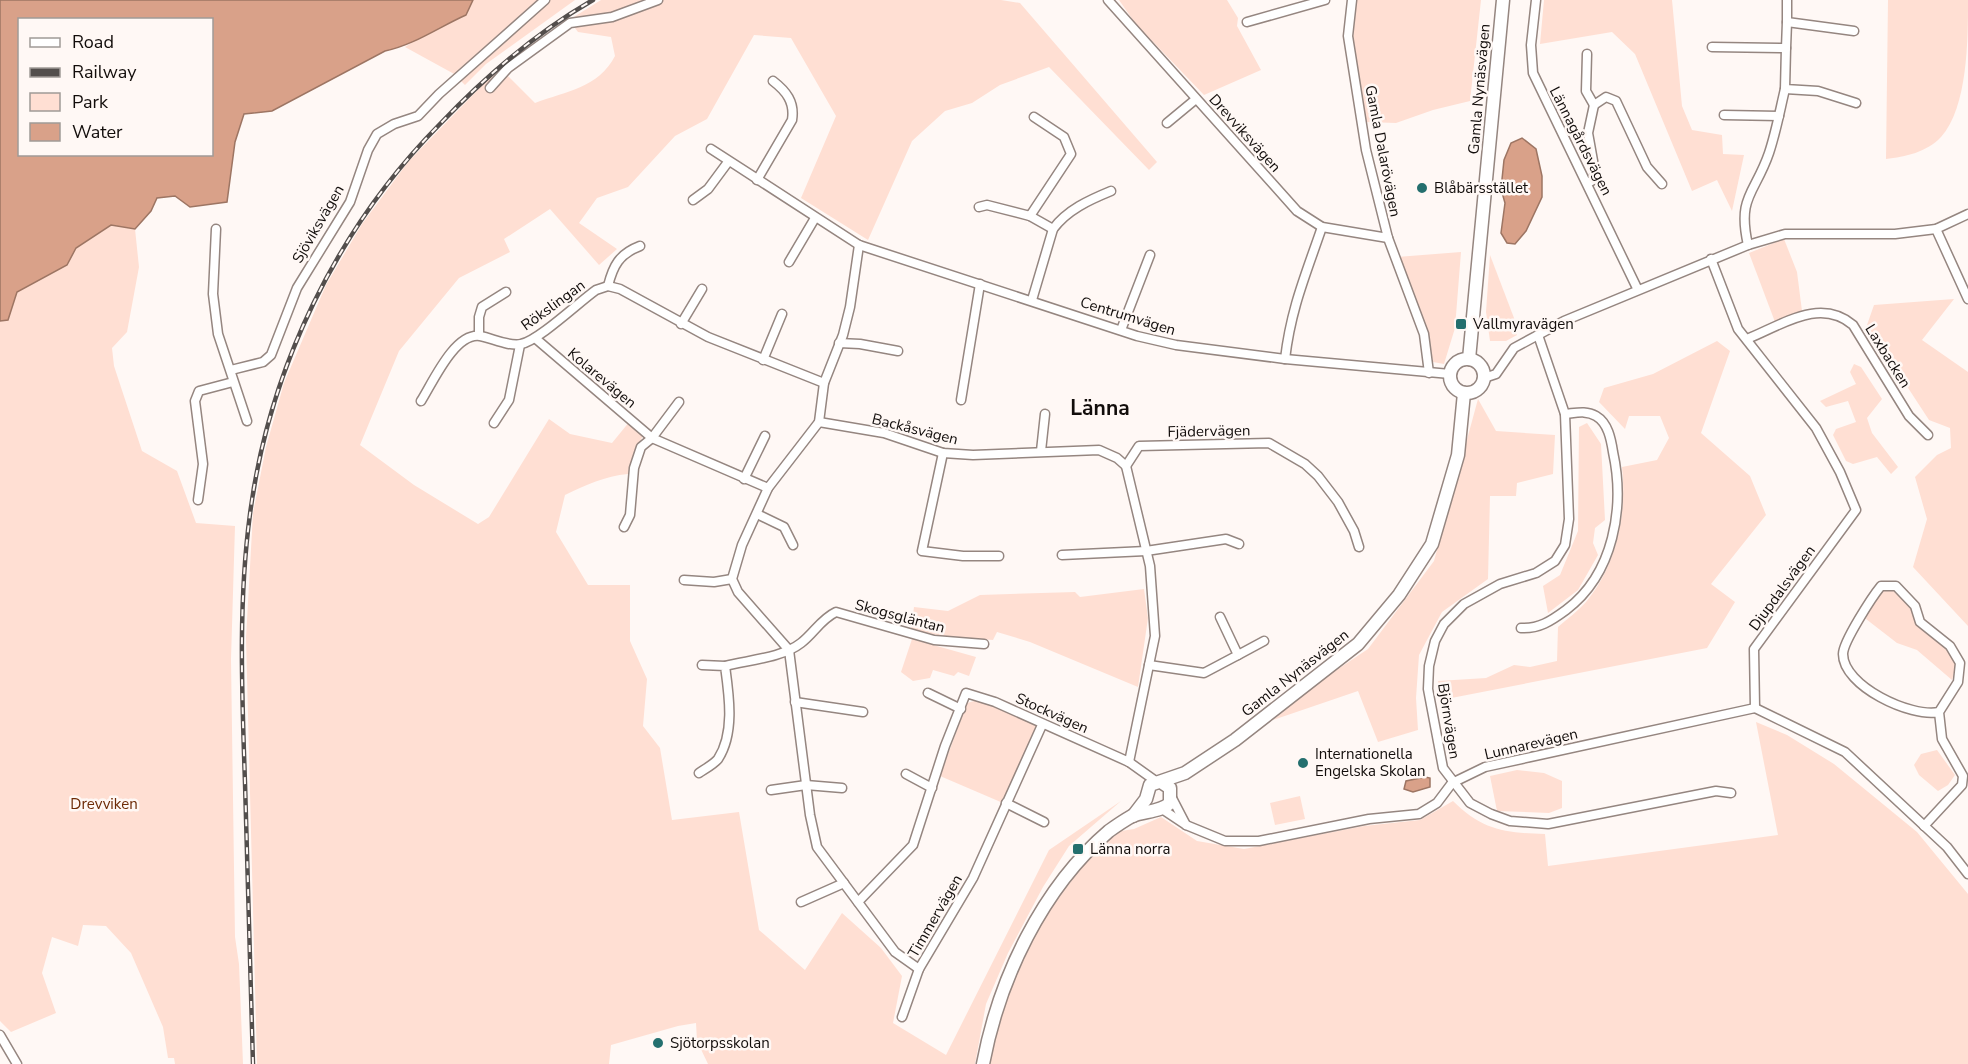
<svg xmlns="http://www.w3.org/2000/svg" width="1968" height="1064" font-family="'Nunito Sans',sans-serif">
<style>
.green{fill:#ffdfd3}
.water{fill:#d9a189;stroke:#9d7563;stroke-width:1.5;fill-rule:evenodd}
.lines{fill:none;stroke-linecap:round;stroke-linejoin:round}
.street-casing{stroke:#958680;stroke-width:11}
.secondary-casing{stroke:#958680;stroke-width:15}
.street{stroke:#fff;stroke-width:8}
.secondary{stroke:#fff;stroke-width:12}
.rail-casing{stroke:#534e4c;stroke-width:4.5}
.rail{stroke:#fff8f5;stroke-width:2;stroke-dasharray:7;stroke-linecap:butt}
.poi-dot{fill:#246f6e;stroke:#fff8f5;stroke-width:2}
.labels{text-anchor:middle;stroke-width:5;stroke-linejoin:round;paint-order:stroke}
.street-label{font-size:15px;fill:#120d0b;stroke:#fff8f5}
.poi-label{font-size:15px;fill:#120d0b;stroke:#fff8f5;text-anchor:start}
.park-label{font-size:15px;fill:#6d2a05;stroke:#fff8f5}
.district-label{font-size:21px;font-weight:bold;fill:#120d0b;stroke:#fff8f5}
</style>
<rect width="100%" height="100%" fill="#fff8f5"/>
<g class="green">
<path d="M27 0 20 20V154L128 228 135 229 139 267 127 332 112 348 114 366 142 451 177 471 196 523 235 526 231 659 235 937 239 964 243 1064H175L174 1058H168L163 1027 131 953 106 926 83 925 78 946 52 937 42 973 56 1013 11 1032 0 1021V20Z"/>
<path d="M473 0H540L456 75 405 47 430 31 466 15Z"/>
<path d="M548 0H575L486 64 465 85 459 79Z"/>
<path d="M601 0H1001L1020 3 1157 162 1149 170 1049 67 1000 85 972 103 945 111 912 141 868 240 801 198 836 116 791 38 754 35 707 119 675 136 628 187 597 198 579 223 617 249 599 265 550 209 504 239 510 252 459 278 399 351 360 445 414 485 478 524 489 517 549 419 570 434 612 443 630 421 644 434 634 452 628 474C605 476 586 485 565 495L556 532 588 585H630V641L647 679 643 726 660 748 672 820 739 812 759 930 805 970 842 913 881 948 902 976 893 1023 946 1055 1049 850 1121 801 1069 846 1043 887 1008 953 986 1004 975 1064H708L697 1041 696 1023 678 1026 611 1045 609 1064H257L246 638 253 513 266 447 284 383 326 285 362 224 408 162 493 74 507 75 535 103C567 91 598 88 615 56L611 37 578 32 569 20Z"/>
<path d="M1119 0H1227L1238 18 1237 26 1261 70 1204 95 1135 23Z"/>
<path d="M1356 0H1481L1470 101 1433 110 1396 123 1366 122 1353 36Z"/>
<path d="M1544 0H1672L1682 106 1692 130 1722 135 1723 154 1744 155 1732 211 1717 180 1692 191 1635 54 1612 32 1540 44Z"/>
<path d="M1888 0H1968C1968 38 1968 107 1941 137 1927 152 1905 157 1886 159Z"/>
<path d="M1784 239 1797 272 1802 311 1775 322 1749 253Z"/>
<path d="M1461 252 1455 328 1444 364 1433 362 1428 335 1397 257Z"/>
<path d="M1490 255 1514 318 1517 335 1506 341H1490L1486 312Z"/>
<path d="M1954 299 1922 340 1968 372V626L1913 567 1927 519 1915 477 1937 455 1951 448 1950 428 1929 420 1867 325 1874 305Z"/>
<path d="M1717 341 1730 351 1701 433 1750 476 1766 515 1711 584 1735 602 1707 648 1441 700 1438 681 1486 678 1514 665 1530 667 1557 661 1558 627C1567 619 1578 611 1586 602 1617 565 1627 513 1622 467L1657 460 1669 438 1660 416H1629L1625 429 1599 402 1604 388 1653 374Z"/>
<path d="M1854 364 1861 367 1882 399 1867 418 1872 433 1898 467 1891 474 1877 457 1853 464 1846 461 1833 435 1836 429 1856 422 1848 401 1826 407 1820 401 1856 384 1850 372Z"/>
<path d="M1478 399 1496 431 1555 435 1553 474 1517 483 1516 496H1490L1488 579 1442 612 1419 655 1416 698 1418 730 1378 742 1358 691 1273 720 1323 679 1368 649 1434 561Z"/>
<path d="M1587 423 1601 444 1605 520 1595 528 1593 543 1598 555 1578 590 1548 613 1543 586 1560 575 1578 531 1579 427Z"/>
<path d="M1144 589 1148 618 1138 687 1030 642 997 632 993 640 941 636 911 629 914 607 948 611 980 595 1075 592 1080 597Z"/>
<path d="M1883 591H1896L1948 649 1956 665 1952 680 1917 650 1897 643 1866 619 1870 605Z"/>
<path d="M912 639 976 657 969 676 958 672 954 676 933 670 930 678 913 681 901 672Z"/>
<path d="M981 699 1039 726 1003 803 940 776 967 703Z"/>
<path d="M1756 722 1787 735 1834 764 1917 832 1968 894V1064H989L1004 999 1041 922 1083 865 1103 845 1121 831 1134 829 1161 817 1197 841 1244 849 1364 826 1420 820 1453 801C1482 830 1505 833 1545 834L1548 866 1778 835Z"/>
<path d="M1937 750 1955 775 1948 785 1938 791 1919 775 1914 765 1921 754Z"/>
<path d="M1517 770 1544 773 1562 781V808L1549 813 1497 811 1490 776Z"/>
<path d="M1300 796 1305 819 1275 825 1270 803Z"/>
</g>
<g class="water">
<path d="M0 0H473L466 15C439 27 414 45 385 51L272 111 244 114 235 142 227 202 190 207 175 196 157 198 151 211 135 229 111 225 76 248 67 265 17 292 8 320 0 321ZM20 20H212V154H20Z"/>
<path d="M1522 138 1536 149 1542 176V197L1526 231 1515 244 1507 243 1501 233 1505 203 1501 189 1504 160 1511 143Z"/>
<path d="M1425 777 1430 778V787L1413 792 1404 789 1406 781Z"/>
</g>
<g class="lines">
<defs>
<g id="street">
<path d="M1108 0 1297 211 1322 227 1388 238"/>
<path d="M1352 0 1348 36 1366 150 1388 238 1424 334 1429 373"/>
<path d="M1536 0 1531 45 1533 73 1637 288"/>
<path d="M1787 0V22L1854 31"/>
<path d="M1247 22 1325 0"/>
<path d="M1712 47 1786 48 1787 22"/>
<path d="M1786 48 1785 89 1818 91 1856 103"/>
<path d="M1587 54 1586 91 1594 105 1606 97 1616 101 1647 167 1662 184"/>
<path d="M490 88 508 68 570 23 612 17 658 0"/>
<path d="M1724 115 1779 116"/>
<path d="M1167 123 1196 99"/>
<path d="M711 149 859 245 1137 336 1176 345 1285 359 1450 374"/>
<path d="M757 180 792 120C795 102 786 91 773 81"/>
<path d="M1588 183 1593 180 1595 172 1588 133 1594 105"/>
<path d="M693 200 708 189 728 162"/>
<path d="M979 207 987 205 1030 216 1071 154 1064 137 1034 117"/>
<path d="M1030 216 1053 229C1067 210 1089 200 1111 191"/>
<path d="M216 229 213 294 218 334 247 421"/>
<path d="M1936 229 1968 299"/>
<path d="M859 245 850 307 843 335 824 383 819 422 768 488 742 545 732 579 738 592 789 650 810 815 817 847 895 952 919 969"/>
<path d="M1748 245C1737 196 1755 194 1769 153 1776 132 1780 110 1785 89"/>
<path d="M1711 259 1738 329 1816 428 1840 472 1856 510 1754 649 1755 708"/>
<path d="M789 262 815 218"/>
<path d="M608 286C613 266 619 254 640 246"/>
<path d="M1032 300 1053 229"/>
<path d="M681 324 702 289"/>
<path d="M1121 330 1150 255"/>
<path d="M479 335V317L482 307 506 292"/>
<path d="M1538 335 1565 414 1569 519 1565 545 1555 561 1536 573 1500 584 1464 604 1444 624 1435 641 1429 666 1428 689 1443 768 1470 803 1491 814 1510 821 1548 824 1716 791 1731 793"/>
<path d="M535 338 652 438 768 488"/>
<path d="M1747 339C1782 325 1820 297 1853 325L1909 416 1928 435"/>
<path d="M839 343 860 344 898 351"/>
<path d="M1285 359C1291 308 1306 274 1322 227"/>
<path d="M763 360 782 314"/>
<path d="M231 370 263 362 271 355 297 288 350 202 368 150 377 134 394 124 418 116 439 94 545 0"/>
<path d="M1484 378 1496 374 1514 348 1564 321 1748 245 1785 234H1895L1936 229 1968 214"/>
<path d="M961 400 980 284"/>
<path d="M421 401C433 382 455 332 480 336 492 338 509 347 521 344 538 341 579 302 596 290L608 286 620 289 708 337 824 383"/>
<path d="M819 422 884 433 943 453 973 455 1099 450 1117 458 1126 466 1150 566 1155 636 1129 762"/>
<path d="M494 423 509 400 520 345"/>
<path d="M1041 451 1045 414"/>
<path d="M943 453 922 551 963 556H999"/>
<path d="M1126 466 1139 446 1269 443 1305 464 1318 476 1338 502 1354 531 1359 547"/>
<path d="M744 479 765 436"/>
<path d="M198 500 203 464 195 401 199 391 233 382"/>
<path d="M757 514 784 527 793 545"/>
<path d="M624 527 630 515 634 468 641 447 652 438 679 402"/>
<path d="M1062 555 1146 551 1226 539 1239 544"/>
<path d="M684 580 714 582 732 579"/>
<path d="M1521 628C1539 629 1551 621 1566 610 1614 574 1625 507 1613 452 1611 439 1608 423 1596 416 1586 410 1576 413 1565 414"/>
<path d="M1238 655 1264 641"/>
<path d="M1149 665 1204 673 1238 655 1220 617"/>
<path d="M725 666C748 660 782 658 801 643 814 633 821 619 836 612L934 640 984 644"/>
<path d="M928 693 961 709"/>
<path d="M795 702 863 712"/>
<path d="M1755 708 1845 752 1947 847 1968 874"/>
<path d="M699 773C705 769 714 764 718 759 735 733 729 695 725 666L702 665"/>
<path d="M906 774 932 788"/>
<path d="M771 790 806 785 842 788"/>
<path d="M1172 798 1186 825"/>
<path d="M1006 803 1044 822"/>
<path d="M1162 809 1186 825 1225 841H1259L1369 819 1419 814 1437 803 1452 783 1485 767 1755 708"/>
<path d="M1924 826 1962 785 1963 776 1942 739 1939 712 1958 682 1960 663 1950 646 1920 622 1915 606 1896 586H1881C1872 597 1843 642 1843 654 1843 686 1911 718 1939 712"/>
<path d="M801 902 844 883"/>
<path d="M858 902 913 845 945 746 966 693 995 702 1129 762 1157 782"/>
<path d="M902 1017 919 969 973 878 1042 725"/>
<path d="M0 1035 17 1064"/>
</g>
<g id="secondary">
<circle cx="1467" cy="376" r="17"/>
<path d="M1469 359 1503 0"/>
<path d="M1133 816 1146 799 1150 785 1185 773 1235 740 1358 644 1399 595 1432 544 1458 455 1464 393"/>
<path d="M983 1064C999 979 1042 888 1109 831 1116 826 1125 820 1132 816 1144 811 1161 812 1170 803V788L1161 782"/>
</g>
</defs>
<use href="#street" class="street-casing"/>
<use href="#secondary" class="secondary-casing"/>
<use href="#street" class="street"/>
<use href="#secondary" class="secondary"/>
<defs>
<path id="rail" d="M253 1064C250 970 248 877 245 783 242 694 238 603 250 514 269 368 337 228 440 124 486 76 535 33 593 0"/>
</defs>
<use href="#rail" class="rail-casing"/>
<use href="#rail" class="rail"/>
</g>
<g class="poi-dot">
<circle cx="1422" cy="188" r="6"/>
<rect x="1455" y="318" width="12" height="12" rx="3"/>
<circle cx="1303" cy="763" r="6"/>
<rect x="1072" y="843" width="12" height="12" rx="3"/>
<circle cx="658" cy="1043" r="6"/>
</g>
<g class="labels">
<g class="street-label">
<text transform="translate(1479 89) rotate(-85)" y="5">Gamla Nynäsvägen</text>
<text transform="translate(1245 133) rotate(48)" y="5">Drevviksvägen</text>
<text transform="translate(1581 141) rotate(63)" y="5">Lännagårdsvägen</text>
<text transform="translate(1383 151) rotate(79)" y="5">Gamla Dalarövägen</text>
<text transform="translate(318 224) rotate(-60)" y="5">Sjöviksvägen</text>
<text transform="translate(553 305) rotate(-36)" y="5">Rökslingan</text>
<text transform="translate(1128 316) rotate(17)" y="5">Centrumvägen</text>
<text transform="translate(1888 356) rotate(58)" y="5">Laxbacken</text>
<text transform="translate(602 378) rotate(40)" y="5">Kolarevägen</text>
<text transform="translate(915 429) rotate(14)" y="5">Backåsvägen</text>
<text transform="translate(1209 431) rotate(-1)" y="5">Fjädervägen</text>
<text transform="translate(1782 588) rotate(-54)" y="5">Djupdalsvägen</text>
<text transform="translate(900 616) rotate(15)" y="5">Skogsgläntan</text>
<text transform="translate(1295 673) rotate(-38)" y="5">Gamla Nynäsvägen</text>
<text transform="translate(1052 713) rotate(24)" y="5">Stockvägen</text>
<text transform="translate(1449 721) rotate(81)" y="5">Björnvägen</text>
<text transform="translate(1531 744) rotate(-13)" y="5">Lunnarevägen</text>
<text transform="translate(935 916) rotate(-60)" y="5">Timmervägen</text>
</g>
<g class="poi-label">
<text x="1434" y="193">Blåbärsstället</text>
<text x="1473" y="329">Vallmyravägen</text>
<text x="1315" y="759">Internationella<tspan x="1315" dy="17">Engelska Skolan</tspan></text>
<text x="1090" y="854">Länna norra</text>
<text x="670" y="1048">Sjötorpsskolan</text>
</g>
<g class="park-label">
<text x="104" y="809">Drevviken</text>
</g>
<g class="district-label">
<text x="1100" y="415">Länna</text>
</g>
</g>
<rect x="18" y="18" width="195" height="138" fill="#fff8f5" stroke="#a09a97" stroke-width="1.5"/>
<rect x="30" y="38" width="30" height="9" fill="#ffffff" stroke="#a09a97" stroke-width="1.5"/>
<text x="72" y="48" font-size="18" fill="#120d0b">Road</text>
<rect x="30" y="68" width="30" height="9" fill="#534e4c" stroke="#a09a97" stroke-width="1.5"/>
<text x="72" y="78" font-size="18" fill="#120d0b">Railway</text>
<rect x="30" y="93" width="30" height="18" fill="#ffdfd3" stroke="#a09a97" stroke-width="1.5"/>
<text x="72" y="108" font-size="18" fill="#120d0b">Park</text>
<rect x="30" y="123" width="30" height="18" fill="#d9a189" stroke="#a09a97" stroke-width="1.5"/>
<text x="72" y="138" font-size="18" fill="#120d0b">Water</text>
</svg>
